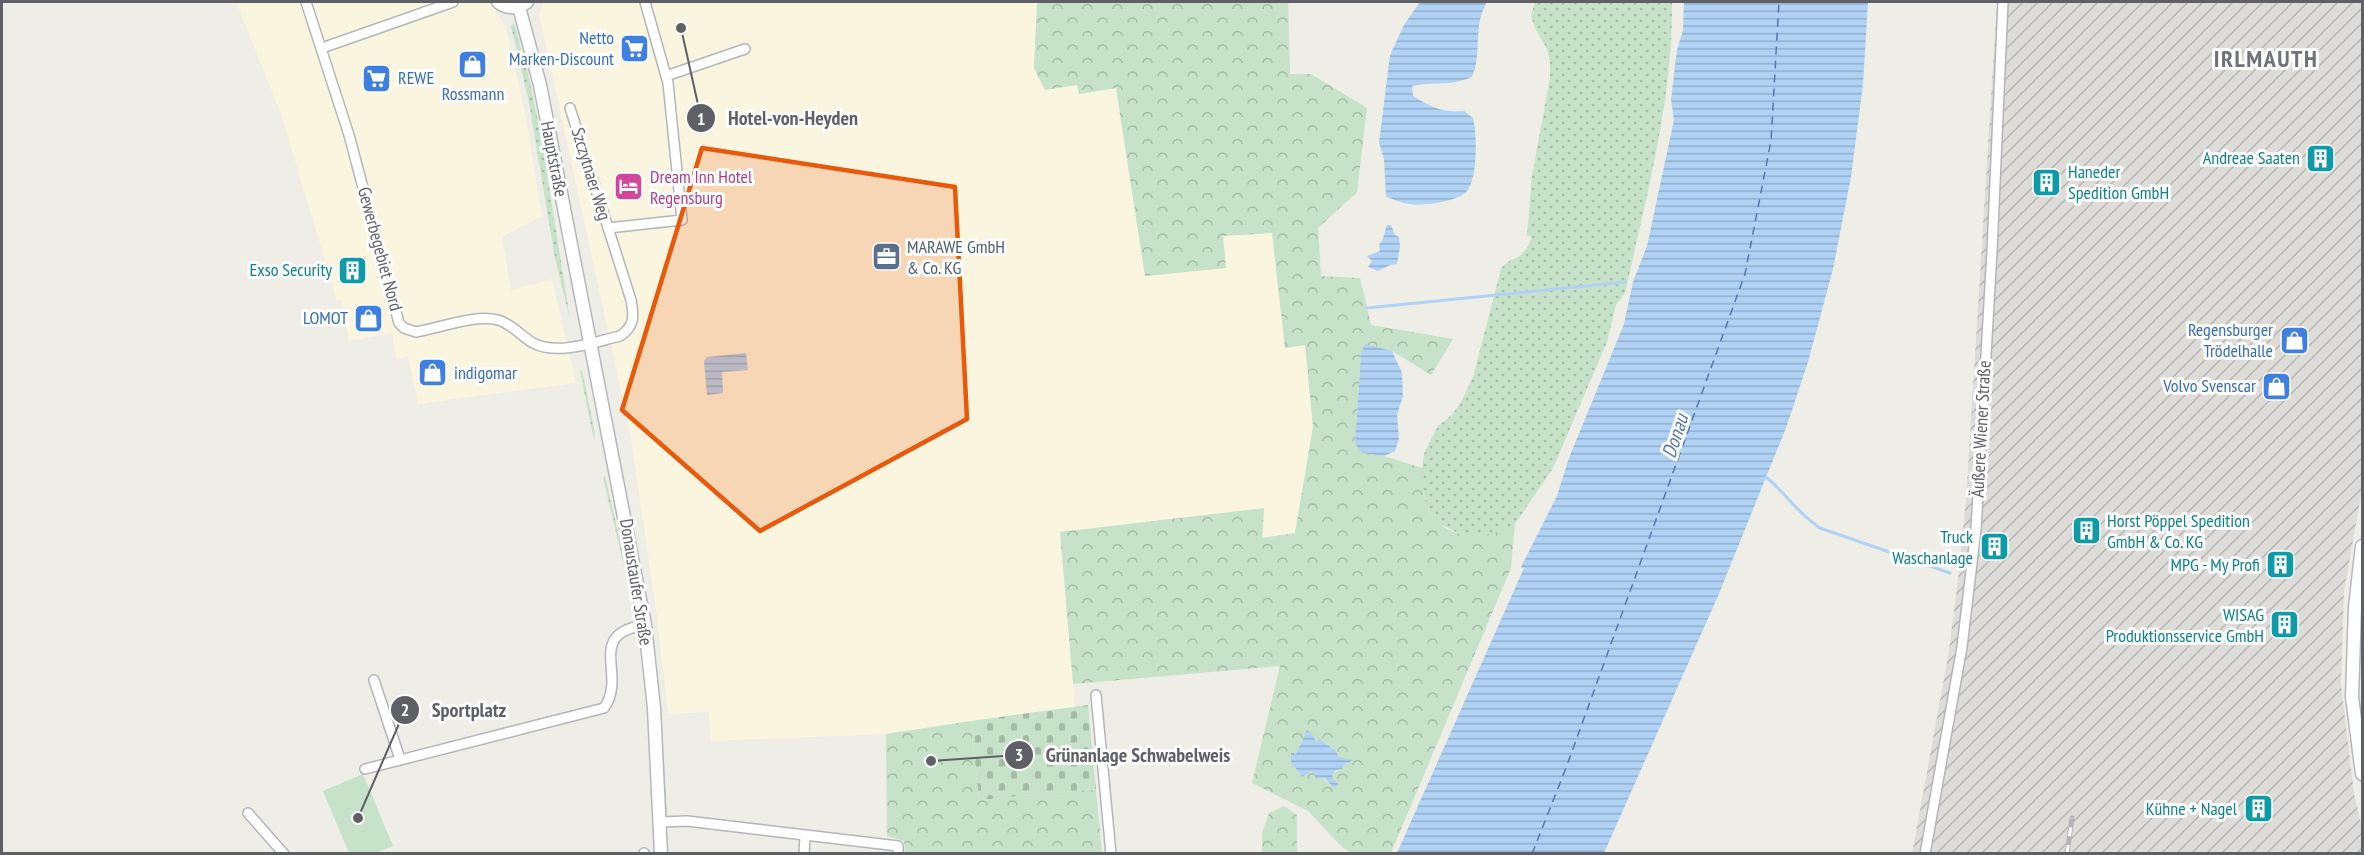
<svg xmlns="http://www.w3.org/2000/svg" width="2364" height="855" font-family="'PT Sans Narrow',sans-serif">
<style>
.commercial{fill:#faf5df}
.industrial{fill:url(#industrial-furrows)}
.grass{fill:url(#grass-dots)}
.forest{fill:url(#forest-crowns);fill-rule:evenodd}
.cemetery{fill:url(#cemetery-stones)}
.pitch{fill:#c6e2c8}
.water{fill:url(#water-rules)}
.lines{fill:none;stroke-linecap:round;stroke-linejoin:round}
.stream{stroke:#b0d2f5;stroke-width:3}
.ferry{stroke:#5278ad;stroke-width:1.5;stroke-dasharray:8 6;stroke-linecap:butt}
.street-casing{stroke:#b3b5b9;stroke-width:12}
.secondary-casing{stroke:#b5b7bc;stroke-width:15}
.street{stroke:#fff;stroke-width:9}
.secondary{stroke:#fff;stroke-width:12}
.rail-casing{stroke:#b4b4b5;stroke-width:5}
.rail{stroke:#fff;stroke-width:3;stroke-dasharray:9;stroke-linecap:butt}
.marked{fill:#e8590c;fill-opacity:0.2;stroke:#e8590c;stroke-width:4.5;stroke-linejoin:round}
.labels{text-anchor:middle;stroke-width:6;stroke-linejoin:round;paint-order:stroke}
.shop-label{font-size:18px;fill:#366cbe;stroke:#fff;text-anchor:end}
.culture-label{font-size:18px;fill:#0d838f;stroke:#fff;text-anchor:end}
.street-label{font-size:18px;fill:#5e6065;stroke:#fff}
.hotel-label{font-size:18px;fill:#b23c85;stroke:#fff;text-anchor:start}
.service-label{font-size:18px;fill:#4e5e75;stroke:#fff;text-anchor:start}
.water-label{font-size:20px;font-style:italic;fill:#5278ad;stroke:#fff}
.district-label{font-size:24px;font-weight:bold;letter-spacing:1.5px;fill:#6f7276;stroke:#fff}
.leader{fill:none;stroke:#5e6065;stroke-width:2}
.callout-dot{fill:#5e6065;stroke:#fff;stroke-width:2}
.mark-label{font-size:18px;text-anchor:middle;font-weight:bold;fill:#fff}
.callout-label{font-size:20px;text-anchor:middle;font-weight:bold;fill:#5e6065;stroke:#fff;stroke-width:6;stroke-linejoin:round;paint-order:stroke}
</style>
<defs>
<pattern id="industrial-furrows" width="10" height="10" patternUnits="userSpaceOnUse" patternTransform="scale(1.5)"><rect width="10" height="10" fill="#dddcd8"/><path d="M-1 1l2-2M0 10L10 0M9 11l2-2" fill="none" stroke="#b6b6b3"/></pattern>
<pattern id="grass-dots" width="8" height="8" patternUnits="userSpaceOnUse" patternTransform="scale(1.5)"><rect width="8" height="8" fill="#c6e2c8"/><path d="M2 2h.1M6 6h.1" fill="none" stroke="#a4bba6" stroke-width="1.8" stroke-linecap="round"/></pattern>
<pattern id="forest-crowns" width="20" height="18" patternUnits="userSpaceOnUse" patternTransform="scale(1.5)"><rect width="20" height="18" fill="#c6e2c8"/><path d="M2 6a3 3 0 1 1 6 0M12 15a3 3 0 1 1 6 0" fill="none" stroke="#a4bba6"/></pattern>
<pattern id="cemetery-stones" width="16" height="16" patternUnits="userSpaceOnUse" patternTransform="scale(1.5)"><rect width="16" height="16" fill="#c6e2c8"/><path d="M2 7V4a2 2 0 0 1 4 0v3zM10 15v-3a2 2 0 0 1 4 0v3z" fill="#a4bba6"/></pattern>
<pattern id="water-rules" width="6" height="5" patternUnits="userSpaceOnUse" patternTransform="scale(1.5)"><rect width="6" height="5" fill="#b0d2f5"/><path d="M0 2.5h6" fill="none" stroke="#92aeca"/></pattern>
</defs>
<rect width="100%" height="100%" fill="#eeede6"/>
<g class="commercial">
<path d="M236 2H492L497 14 506 27 525 113 542 216 502 237 511 290 552 279 576 383 418 404 408 357 396 359 392 333 349 341 341 300 337 301 281 114Z"/>
<path d="M544 2H1037L1034 68 1077 85 1079 94 1116 88 1145 276 1226 268 1223 236 1272 233 1285 347 1305 345 1313 427 1295 533 1262 538 1264 509 1060 532 1075 707 886 734 710 741 709 712 668 714 657 617 630 432 539 14Z"/>
</g>
<path class="industrial" d="M1997 2H2362V490L2344 591 2341 684 2354 793 2362 828V853L1912 854 1949 651 1958 579 1966 500Z"/>
<g class="grass">
<path d="M1535 2H1672C1673 100 1646 198 1625 293L1616 305 1607 342 1553 468 1515 524 1502 532 1487 535 1471 536 1460 534 1434 521 1426 504 1422 484V468L1424 454 1431 439 1438 426 1452 415 1461 402 1473 377 1501 269C1511 254 1522 264 1532 237L1527 236 1532 176 1550 77V61L1547 49 1535 28 1531 16Z"/>
<path d="M514 23 530 82 542 142 570 319 555 258 529 102 511 26Z"/>
<path d="M582 370 595 433 594 440 580 371Z"/>
<path d="M605 476 629 579H627L603 477Z"/>
<path d="M657 694 660 700 667 812 664 816Z"/>
</g>
<g class="forest">
<path d="M1037 2H1288L1290 74H1311L1367 108 1357 192 1318 228 1321 276 1360 278 1371 325 1453 339 1431 375 1392 351 1365 345 1361 353 1355 444 1362 453 1384 456 1422 468C1422 483 1423 510 1436 521 1459 542 1490 538 1515 524L1511 568 1391 853H1351L1342 847 1308 811 1252 783 1280 666 1073 684 1060 532 1264 508 1262 538 1295 533 1313 427 1305 345 1285 348 1272 233 1223 236 1226 268 1145 276 1116 88 1079 94 1077 85 1045 90 1034 68ZM1303 738 1317 743 1321 739 1335 750 1339 757 1351 760 1332 775 1331 786 1323 778 1312 771H1308L1302 777 1291 762 1292 752 1296 754Z"/>
<path d="M971 721 979 800 1096 789 1102 853H905L904 841 887 836 886 734Z"/>
<path d="M1284 806 1297 815V853H1262V833L1269 813Z"/>
</g>
<path class="cemetery" d="M1088 705 1096 789 979 800 971 721Z"/>
<path class="pitch" d="M363 774 393 846 376 853H349L323 791Z"/>
<g class="water">
<path d="M1420 2H1487C1472 27 1483 51 1472 77 1449 87 1435 81 1412 86L1413 96C1431 107 1442 113 1464 111L1473 118C1477 135 1478 177 1467 191 1458 202 1422 206 1409 204 1401 203 1393 199 1386 197L1384 159 1379 143 1390 55 1404 25Z"/>
<path d="M1684 2H1868L1863 84 1851 177 1833 269 1808 362 1786 428 1718 596 1604 853H1397L1524 568 1521 567 1557 496 1569 458 1624 324 1633 282 1647 246 1674 120 1671 99 1677 50 1683 30Z"/>
<path d="M1387 225H1391L1395 235 1399 237 1400 247 1397 264 1390 265 1378 271 1368 267 1372 261 1367 256 1380 251 1379 245C1384 239 1384 233 1387 225Z"/>
<path d="M1365 344 1392 351 1402 373 1403 396 1397 415 1399 439 1395 451 1384 456 1362 453 1355 444 1361 353Z"/>
<path d="M746 353 748 370 722 372 723 393 707 395 704 361 707 357Z"/>
<path d="M1307 730 1313 735 1316 743 1320 739 1335 750 1339 757 1353 760 1345 764 1342 769 1336 770 1332 775 1333 780 1337 782 1338 785 1334 788 1324 778H1316L1312 771H1308L1311 775 1306 774 1302 777 1291 762V752L1296 754Z"/>
</g>
<g class="lines">
<g class="stream">
<path d="M1367 308 1625 282"/>
<path d="M1766 477C1786 493 1798 514 1820 528L1950 573"/>
</g>
<path class="ferry" d="M1532 854 1566 768 1745 274 1771 141 1779 2"/>
<defs>
<g id="street">
<path d="M306 2 349 135 399 323 404 328 416 332C439 328 476 314 498 320 512 324 521 336 533 343 558 356 594 342 620 336 635 326 634 316 631 300L570 108"/>
<path d="M322 48 453 2"/>
<path d="M666 76 745 49"/>
<path d="M608 228 682 220 668 83 645 2"/>
<path d="M374 680 400 759"/>
<path d="M1096 695 1111 854"/>
<path d="M365 769 604 708C628 675 584 634 645 625"/>
<path d="M248 813 284 854"/>
<path d="M660 822 687 821 898 846V854"/>
<path d="M644 854V853"/>
<path d="M804 854 805 836"/>
<path d="M1925 854 1962 647 1976 529 1992 251 2003 2"/>
</g>
<g id="secondary">
<path d="M498 2C508 9 517 9 527 2"/>
<path d="M519 7 540 85 645 625 654 708 661 854"/>
<path d="M2362 546 2355 607 2352 697 2362 774"/>
</g>
</defs>
<use href="#street" class="street-casing"/>
<use href="#secondary" class="secondary-casing"/>
<use href="#street" class="street"/>
<use href="#secondary" class="secondary"/>
<defs>
<path id="rail" d="M2067 854 2072 818"/>
</defs>
<use href="#rail" class="rail-casing"/>
<use href="#rail" class="rail"/>
</g>
<path class="marked" d="M702 148 955 187 967 419 760 531 622 410Z"/>
<defs>
<symbol id="supermarket-square" viewBox="-11 -11 22 22"><rect x="-9" y="-9" width="18" height="18" rx="4" fill="#3f7fe0" stroke="#fff"/><path d="M-6-5.5h2.5l.6 2H6L4.5 2H-2.5L-4.4-4H-6ZM-1.5 3.2a1.3 1.3 0 1 0 .1 0ZM3 3.2a1.3 1.3 0 1 0 .1 0Z" fill="#fff"/></symbol>
<symbol id="shop-square" viewBox="-11 -11 22 22"><rect x="-9" y="-9" width="18" height="18" rx="4" fill="#3f7fe0" stroke="#fff"/><path d="M-5-2.5h2.3a2.7 3.5 0 0 1 5.4 0H5L5.5 6h-11ZM-1.5-2.5h3a1.5 2.3 0 0 0-3 0Z" fill="#fff"/></symbol>
<symbol id="building-square" viewBox="-11 -11 22 22"><rect x="-9" y="-9" width="18" height="18" rx="4" fill="#0f9aa8" stroke="#fff"/><path d="M-4-6H4V6H1V3H-1V6H-4ZM-2.5-4.3h1.7v1.8h-1.7ZM.8-4.3h1.7v1.8H.8ZM-2.5-1h1.7V.8h-1.7ZM.8-1h1.7V.8H.8Z" fill="#fff"/></symbol>
<symbol id="hotel-square" viewBox="-11 -11 22 22"><rect x="-9" y="-9" width="18" height="18" rx="4" fill="#d1479c" stroke="#fff"/><path d="M-6-4.5h1.5V1H6V5H4.5V3h-9V5H-6ZM-4 0a1.8 1.8 0 1 1 3.6 0ZM.5 0V-2.5h3Q6-2.5 6 0Z" fill="#fff"/></symbol>
<symbol id="office-square" viewBox="-11 -11 22 22"><rect x="-9" y="-9" width="18" height="18" rx="4" fill="#5c6f8a" stroke="#fff"/><path d="M-6-3h4V-5.5h4V-3h4V5H-6ZM-1-4.5V-3h2v-1.5ZM-6 0V1H6V0Z" fill="#fff"/></symbol>
</defs>
<g fill-rule="evenodd">
<use href="#supermarket-square" x="618" y="32" width="33" height="33"/>
<use href="#shop-square" x="456" y="48" width="33" height="33"/>
<use href="#supermarket-square" x="360" y="62" width="33" height="33"/>
<use href="#building-square" x="2304" y="142" width="33" height="33"/>
<use href="#building-square" x="2030" y="166" width="33" height="33"/>
<use href="#hotel-square" x="612" y="170" width="33" height="33"/>
<use href="#office-square" x="870" y="240" width="33" height="33"/>
<use href="#building-square" x="336" y="254" width="33" height="33"/>
<use href="#shop-square" x="352" y="302" width="33" height="33"/>
<use href="#shop-square" x="2278" y="324" width="33" height="33"/>
<use href="#shop-square" x="416" y="356" width="33" height="33"/>
<use href="#shop-square" x="2260" y="370" width="33" height="33"/>
<use href="#building-square" x="2070" y="514" width="33" height="33"/>
<use href="#building-square" x="1978" y="530" width="33" height="33"/>
<use href="#building-square" x="2264" y="548" width="33" height="33"/>
<use href="#building-square" x="2268" y="608" width="33" height="33"/>
<use href="#building-square" x="2242" y="792" width="33" height="33"/>
</g>
<g class="labels">
<g class="shop-label">
<text x="614" y="44">Netto<tspan x="614" dy="21">Marken-Discount</tspan></text>
<text x="398" y="84" text-anchor="start">REWE</text>
<text x="473" y="100" text-anchor="middle">Rossmann</text>
<text x="348" y="324">LOMOT</text>
<text x="2273" y="336">Regensburger<tspan x="2273" dy="21">Trödelhalle</tspan></text>
<text x="454" y="379" text-anchor="start">indigomar</text>
<text x="2256" y="392">Volvo Svenscar</text>
</g>
<g class="culture-label">
<text x="2300" y="164">Andreae Saaten</text>
<text x="2068" y="178" text-anchor="start">Haneder<tspan x="2068" dy="21">Spedition GmbH</tspan></text>
<text x="332" y="276">Exso Security</text>
<text x="2107" y="527" text-anchor="start">Horst Pöppel Spedition<tspan x="2107" dy="21">GmbH &amp; Co. KG</tspan></text>
<text x="1973" y="543">Truck<tspan x="1973" dy="21">Waschanlage</tspan></text>
<text x="2260" y="571">MPG - My Profi</text>
<text x="2264" y="621">WISAG<tspan x="2264" dy="21">Produktionsservice GmbH</tspan></text>
<text x="2237" y="815">Kühne + Nagel</text>
</g>
<g class="street-label">
<text transform="translate(554 159) rotate(79)" y="6">Hauptstraße</text>
<text transform="translate(591 174) rotate(73)" y="6">Szczytnaer Weg</text>
<text transform="translate(380 249) rotate(75)" y="6">Gewerbegebiet Nord</text>
<text transform="translate(1981 429) rotate(-87)" y="6">Äußere Wiener Straße</text>
<text transform="translate(636 582) rotate(81)" y="6">Donaustaufer Straße</text>
</g>
<g class="hotel-label">
<text x="650" y="183">Dream Inn Hotel<tspan x="650" dy="21">Regensburg</tspan></text>
</g>
<g class="service-label">
<text x="907" y="253">MARAWE GmbH<tspan x="907" dy="21">&amp; Co. KG</tspan></text>
</g>
<g class="water-label">
<text transform="translate(1675 436) rotate(-72)" y="7">Donau</text>
</g>
<g class="district-label">
<text x="2266" y="67">IRLMAUTH</text>
</g>
</g>
<path class="leader" d="M681 28L701 118M358 818L405 710M931 761L1019 755"/>
<g class="callout-dot">
<circle cx="681" cy="28" r="6"/>
<circle cx="358" cy="818" r="6"/>
<circle cx="931" cy="761" r="6"/>
<circle cx="701" cy="118" r="15"/>
<circle cx="405" cy="710" r="15"/>
<circle cx="1019" cy="755" r="15"/>
</g>
<g class="mark-label">
<text x="701" y="125">1</text>
<text x="405" y="716">2</text>
<text x="1019" y="761">3</text>
</g>
<g class="callout-label">
<text x="793" y="125">Hotel-von-Heyden</text>
<text x="469" y="717">Sportplatz</text>
<text x="1138" y="762">Grünanlage Schwabelweis</text>
</g>
<rect width="2364" height="855" fill="none" stroke="#5e6065" stroke-width="6"/>
</svg>
